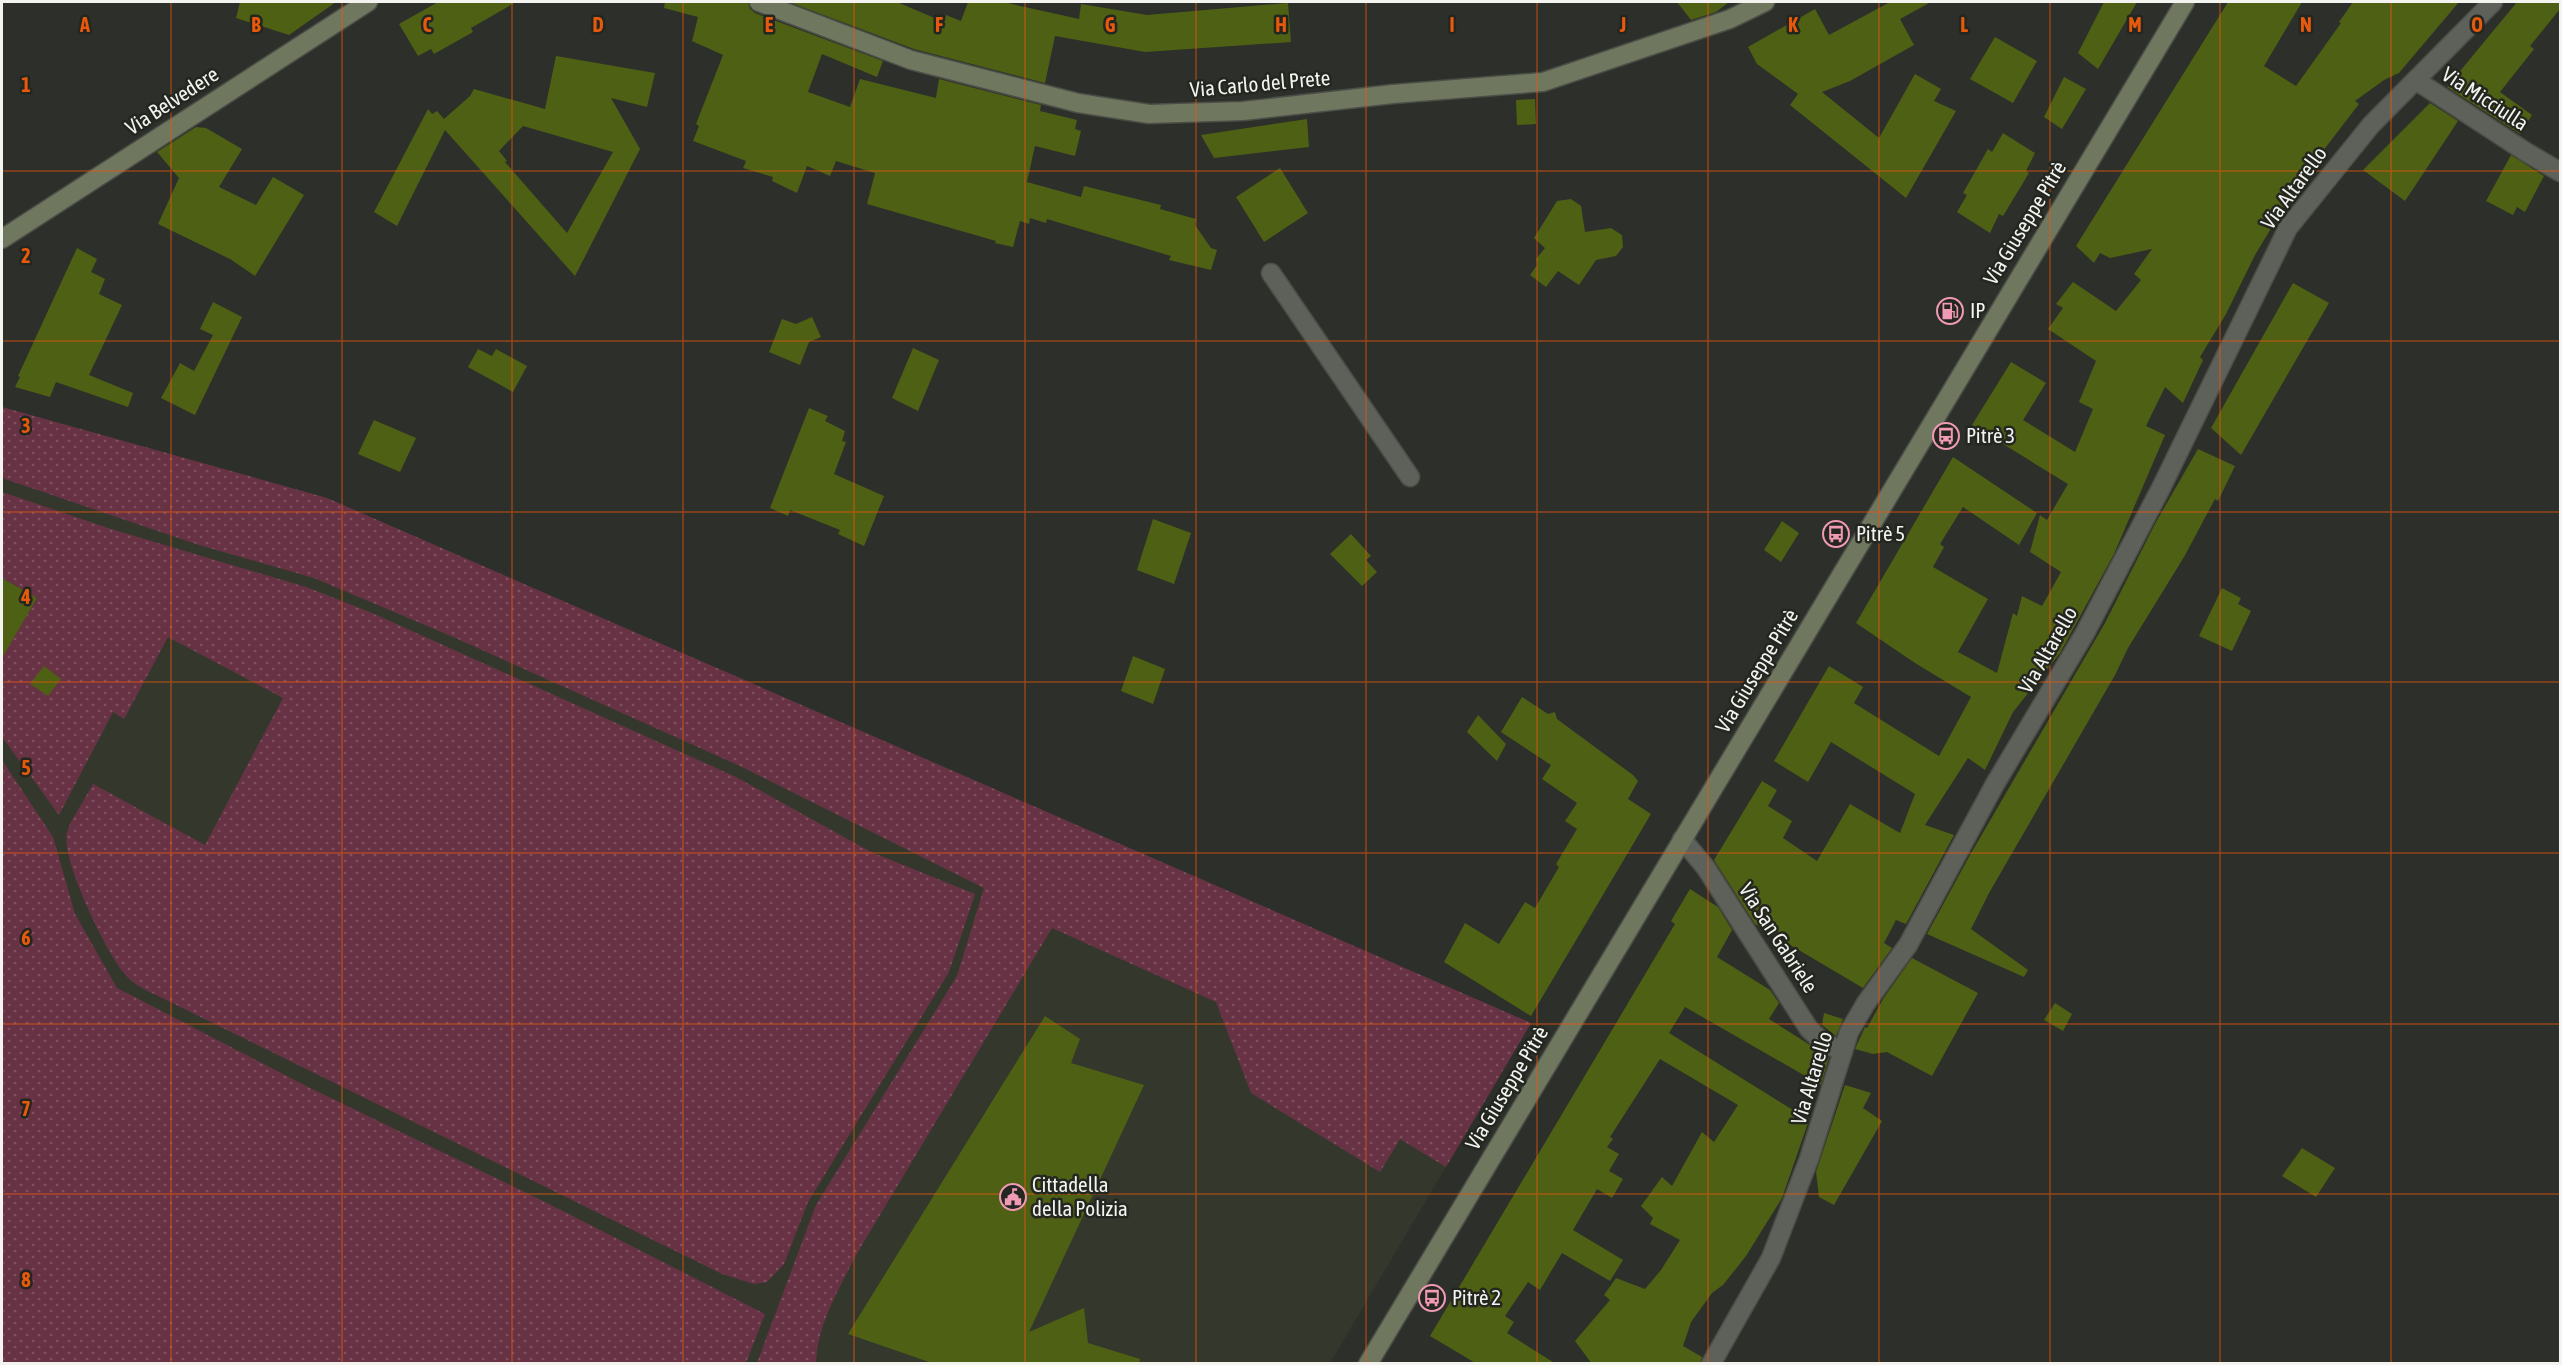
<svg xmlns="http://www.w3.org/2000/svg" width="2562" height="1365" font-family="'Asap Condensed',sans-serif">
<style>
.built{fill:#34382c}
.grass{fill:url(#grass-dots)}
.building{fill:#4e6013;fill-rule:evenodd}
.lines{fill:none;stroke-linecap:round;stroke-linejoin:round}
.street-casing{stroke:#4b4d47;stroke-width:21}
.secondary-casing{stroke:#4b4d47;stroke-width:21}
.street{stroke:#5e615a;stroke-width:18}
.secondary{stroke:#6f775e;stroke-width:18}
.grid{fill:none;stroke:#e8590c;stroke-width:1.5;stroke-opacity:0.55}
.labels{text-anchor:middle;stroke-width:5;stroke-linejoin:round;paint-order:stroke}
.street-label{font-size:21px;fill:#f3f4f0;stroke:#242620}
.poi-label{font-size:21px;fill:#f3f4f0;stroke:#242620;text-anchor:start}
.grid-label{font-size:20px;text-anchor:middle;font-weight:bold;fill:#e8590c;stroke:#242620;stroke-width:5;stroke-linejoin:round;paint-order:stroke}
</style>
<defs>
<pattern id="grass-dots" width="8" height="8" patternUnits="userSpaceOnUse" patternTransform="scale(1.5)"><rect width="8" height="8" fill="#683245"/><path d="M2 2h.1M6 6h.1" fill="none" stroke="#7e5060" stroke-width="1.8" stroke-linecap="round"/></pattern>
</defs>
<rect width="100%" height="100%" fill="#2d2f2a"/>
<path class="built" d="M2 407 327 498 1531 1023 1330 1363H2Z"/>
<g class="grass">
<path d="M2 407 327 498 1531 1023 1446 1167 1400 1139 1380 1172 1251 1093 1216 1002 1052 928 856 1255C839 1289 817 1325 816 1363H757L816 1205 957 976 984 888 740 766 451 636 314 578 199 545 2 478Z"/>
<path d="M2 492 111 529 309 588 372 613 736 777 871 852 975 894 949 972 808 1202 784 1264 767 1282 754 1284 722 1274 158 996C146 990 132 984 124 973 106 951 61 860 67 833 70 820 86 798 93 784L205 845 283 698 168 637 124 719 113 712 59 815 2 737V658L37 598 2 578Z"/>
<path d="M2 760 53 837 75 914 117 988 304 1085 547 1203 765 1314 746 1363H2Z"/>
</g>
<g class="building">
<path d="M240 2H336L289 35 236 18Z"/>
<path d="M438 2H516L471 28 473 32 434 54 431 49 418 56 399 24Z"/>
<path d="M665 2H748L750 9 755 13 883 61 877 77 822 54 808 92 850 107 860 79 936 98 939 79 1041 105 1040 111 1077 120 1075 129 1081 131 1075 156 1035 146 1027 182 1081 197 1084 186 1161 205 1160 209 1196 219 1195 225 1211 248 1217 250 1211 270 1169 260 1171 256 1047 219 1046 223 1030 218 1029 224 1020 221 1013 247 995 243 996 241 867 204 875 173 836 161 830 176 807 166 797 193 772 181 773 177 743 168 746 161 693 141 699 126 696 124 723 55 692 41 698 17 664 8Z"/>
<path d="M789 2H897L944 22 946 15 961 21 968 2H1003L1079 19 1081 4 1147 15 1288 3 1291 42 1145 52 1055 36 1045 83 914 49Z"/>
<path d="M1677 2H1729L1716 12 1691 20Z"/>
<path d="M1890 2H1931L1900 19 1914 45 1850 81 1822 92 1879 138 1915 74 1941 89 1934 101 1956 111 1906 198 1790 105 1798 94 1757 64 1748 47 1815 9 1829 35Z"/>
<path d="M2104 2H2137L2098 69 2078 53Z"/>
<path d="M2228 2H2302L2264 66 2296 86 2341 23 2339 22 2353 2H2459L2399 73 2384 80 2355 101 2359 104 2299 182 2255 255 2226 314 2200 357 2203 360 2183 403 2165 387 2146 426 2165 435 2114 554 2060 653 2013 712 1985 770 1968 758 1925 825 1954 835 1906 924 1896 920 1884 943 1892 948 1863 988 1755 924 1714 860 1762 781 1777 790 1768 806 1792 821 1783 838 1817 861 1850 804 1900 833 1915 794 1831 742 1808 782 1774 761 1829 666 1863 687 1854 703 1939 756 1971 697 1915 663 1856 623 1953 457 2037 513 2019 545 1963 507 1940 544 1944 547 1933 567 1988 599 1958 652 1997 673 2013 613 2017 616 2022 596 2042 606 2061 572 2030 552 2040 515 2047 520 2068 484 1972 425 2011 362 2046 383 2023 420 2075 452 2093 409 2079 402 2096 361 2048 329 2063 308 2056 304 2073 282 2116 311 2141 280 2134 274 2152 249 2110 258 2100 253 2094 263 2076 246Z"/>
<path d="M2517 2H2560V9L2530 46 2534 49 2500 92 2532 115 2520 134 2447 87Z"/>
<path d="M1995 37 2037 61 2013 103 1970 79Z"/>
<path d="M556 56 655 73 647 107 611 98 640 149 575 276 445 130 397 226 374 212 428 109 432 114 437 111 444 119 470 96 474 89 545 109ZM523 126 613 152 567 233 505 162 507 161 499 151Z"/>
<path d="M2064 77 2086 89 2062 129 2044 117Z"/>
<path d="M1535 99 1536 124 1517 125 1516 100Z"/>
<path d="M2430 103 2458 121 2405 201 2363 170Z"/>
<path d="M1307 119 1309 147 1214 158 1201 135Z"/>
<path d="M196 127 206 128 242 149 219 187 256 205 273 177 304 195 255 276 230 259 158 224 179 178 157 152Z"/>
<path d="M2003 133 2035 153 2026 171 2029 173 2003 216 1999 214 1990 233 1957 212 1967 195 1963 193 1988 149 1992 152Z"/>
<path d="M2511 155 2544 176 2525 212 2517 207 2513 215 2486 201Z"/>
<path d="M1280 168 1308 213 1264 242 1236 197Z"/>
<path d="M1571 199 1581 206 1585 232 1611 228 1622 235 1623 247 1616 256 1596 260 1579 285 1558 271 1546 287 1530 275 1537 265 1536 259 1545 248 1534 238 1557 201Z"/>
<path d="M77 248 97 259 91 272 105 279 99 294 122 305 89 375 133 393 128 407 56 382 50 397 15 387 20 377 18 376Z"/>
<path d="M2293 283 2329 303 2241 455 2211 428Z"/>
<path d="M213 302 242 317 195 415 161 398 180 363 194 371 213 335 200 329Z"/>
<path d="M812 317 821 337 809 342 800 365 769 352 782 319 796 324Z"/>
<path d="M913 348 939 360 918 411 892 398Z"/>
<path d="M478 349 492 356 496 349 527 366 513 392 468 367Z"/>
<path d="M809 408 828 416 825 421 845 431 842 441 846 442 834 474 884 496 864 546 838 534 840 530 790 510 788 516 770 508Z"/>
<path d="M374 420 416 438 400 472 358 454Z"/>
<path d="M2198 449 2235 466 2218 501 2215 499 2184 557 2128 648 2115 675 1989 893 1971 929 2028 970 2024 977 1927 934 1970 855 2105 623 2156 522Z"/>
<path d="M1153 519 1191 533 1174 584 1137 570Z"/>
<path d="M1782 521 1799 533 1781 562 1764 550Z"/>
<path d="M1351 534 1371 556 1366 560 1377 572 1362 586 1330 554Z"/>
<path d="M2 578 37 598 2 658Z"/>
<path d="M2222 588 2241 598 2238 604 2251 611 2232 651 2199 636Z"/>
<path d="M1133 656 1165 669 1153 704 1121 691Z"/>
<path d="M44 666 61 679 48 696 30 684Z"/>
<path d="M1522 697 1548 714 1555 712 1557 719 1565 725 1633 775 1638 781 1628 799 1651 814 1531 1016 1444 962 1465 923 1499 944 1525 902 1535 908 1559 867 1556 864 1577 829 1565 821 1577 803 1542 779 1551 765 1501 732Z"/>
<path d="M1478 715 1506 744 1497 761 1467 732Z"/>
<path d="M1690 889 1718 907 1732 930 1717 957 1770 990 1779 1003 1769 1019 1829 1057 1821 1085 1685 1007 1669 1033 1809 1120 1782 1198 1746 1256 1723 1285 1712 1293 1691 1322 1683 1346 1702 1357 1700 1364H1592L1575 1341 1610 1300 1604 1295 1616 1278 1645 1289 1661 1270 1680 1240 1650 1224 1653 1218 1641 1206 1662 1177 1672 1186 1702 1132 1714 1142 1738 1105 1660 1059 1610 1137 1613 1139 1607 1147 1619 1154 1609 1171 1623 1179 1612 1198 1597 1189 1573 1230 1623 1260 1610 1281 1562 1253 1540 1290 1528 1282 1505 1316 1514 1322 1507 1333 1556 1364H1477L1430 1336 1675 924 1671 921Z"/>
<path d="M1912 958 1978 993 1932 1076 1887 1052 1873 1054 1855 1049 1865 1027 1867 1028 1883 999Z"/>
<path d="M2055 1003 2072 1014 2063 1031 2044 1020Z"/>
<path d="M1824 1013 1843 1019 1836 1036 1822 1025Z"/>
<path d="M1045 1016 1080 1039 1071 1063 1144 1085 1029 1332 1084 1308 1088 1343 1140 1359 1139 1364H935L848 1334Z"/>
<path d="M1845 1085 1871 1093 1863 1108 1882 1121 1834 1205 1819 1197 1816 1172Z"/>
<path d="M2302 1148 2335 1168 2316 1197 2282 1176Z"/>
</g>
<g class="lines">
<defs>
<g id="street">
<path d="M2417 81 2526 152 2560 172"/>
<path d="M1271 273 1410 477"/>
<path d="M1682 839 1706 868 1809 1029 1822 1041 1843 1052"/>
<path d="M1711 1364 1771 1258 1809 1159 1849 1032 1866 1003 1908 945 1995 784 2085 633 2160 490 2288 228 2371 125 2493 2"/>
</g>
<g id="secondary">
<path d="M759 2 911 60 1078 103 1149 114 1243 111 1393 94 1543 82 1730 19 1765 2"/>
<path d="M2 239 368 2"/>
<path d="M1368 1364 2185 2"/>
</g>
</defs>
<use href="#street" class="street-casing"/>
<use href="#secondary" class="secondary-casing"/>
<use href="#street" class="street"/>
<use href="#secondary" class="secondary"/>
</g>
<path class="grid" d="M171 2V1364M342 2V1364M512 2V1364M683 2V1364M854 2V1364M1025 2V1364M1196 2V1364M1366 2V1364M1537 2V1364M1708 2V1364M1879 2V1364M2050 2V1364M2220 2V1364M2391 2V1364M2 171H2560M2 341H2560M2 512H2560M2 682H2560M2 853H2560M2 1024H2560M2 1194H2560"/>
<defs>
<symbol id="fuel-ring" viewBox="-11 -11 22 22"><circle r="9.5" fill="#242620" stroke="#f09ab5" stroke-width="1.5"/><path d="M-5.5-6h7V0h2V4h1.3V-2.5L3-4.5l.8-.8L6-3V5H2.5V1h-1V6h-7ZM-4.2-4.7v3.2H.2V-4.7Z" fill="#f09ab5"/></symbol>
<symbol id="bus-ring" viewBox="-11 -11 22 22"><circle r="9.5" fill="#242620" stroke="#f09ab5" stroke-width="1.5"/><path d="M-5-6H5V4H4V6H2V4H-2V6H-4V4H-5ZM-3.5-4V0h7V-4ZM-3.5 1.2v1.5H-2V1.2ZM2 1.2v1.5H3.5V1.2Z" fill="#f09ab5"/></symbol>
<symbol id="civic-ring" viewBox="-11 -11 22 22"><circle r="9.5" fill="#242620" stroke="#f09ab5" stroke-width="1.5"/><path d="M-.6-6.5H3V-4.5H.6V-3L4-1V1h2V6H-6V1h2V-1L-.6-3ZM-1.2 2.5V6h2.4V2.5Z" fill="#f09ab5"/></symbol>
</defs>
<g fill-rule="evenodd">
<use href="#fuel-ring" x="1935" y="296" width="30" height="30"/>
<use href="#bus-ring" x="1931" y="421" width="30" height="30"/>
<use href="#bus-ring" x="1821" y="519" width="30" height="30"/>
<use href="#civic-ring" x="998" y="1182" width="30" height="30"/>
<use href="#bus-ring" x="1417" y="1283" width="30" height="30"/>
</g>
<g class="labels">
<g class="street-label">
<text transform="translate(1260 84) rotate(-5)" y="7">Via Carlo del Prete</text>
<text transform="translate(2485 99) rotate(33)" y="7">Via Micciulla</text>
<text transform="translate(172 101) rotate(-33)" y="7">Via Belvedere</text>
<text transform="translate(2294 188) rotate(-54)" y="7">Via Altarello</text>
<text transform="translate(2025 223) rotate(-59)" y="7">Via Giuseppe Pitrè</text>
<text transform="translate(2048 650) rotate(-60)" y="7">Via Altarello</text>
<text transform="translate(1757 671) rotate(-59)" y="7">Via Giuseppe Pitrè</text>
<text transform="translate(1778 938) rotate(57)" y="7">Via San Gabriele</text>
<text transform="translate(1812 1078) rotate(-73)" y="7">Via Altarello</text>
<text transform="translate(1507 1088) rotate(-59)" y="7">Via Giuseppe Pitrè</text>
</g>
<g class="poi-label">
<text x="1970" y="318">IP</text>
<text x="1966" y="443">Pitrè 3</text>
<text x="1856" y="541">Pitrè 5</text>
<text x="1032" y="1192">Cittadella<tspan x="1032" dy="24">della Polizia</tspan></text>
<text x="1452" y="1305">Pitrè 2</text>
</g>
</g>
<g class="grid-label">
<text x="85" y="32">A</text>
<text x="256" y="32">B</text>
<text x="427" y="32">C</text>
<text x="598" y="32">D</text>
<text x="769" y="32">E</text>
<text x="939" y="32">F</text>
<text x="1110" y="32">G</text>
<text x="1281" y="32">H</text>
<text x="1452" y="32">I</text>
<text x="1623" y="32">J</text>
<text x="1793" y="32">K</text>
<text x="1964" y="32">L</text>
<text x="2135" y="32">M</text>
<text x="2306" y="32">N</text>
<text x="2477" y="32">O</text>
<text x="26" y="92">1</text>
<text x="26" y="263">2</text>
<text x="26" y="433">3</text>
<text x="26" y="604">4</text>
<text x="26" y="775">5</text>
<text x="26" y="945">6</text>
<text x="26" y="1116">7</text>
<text x="26" y="1287">8</text>
</g>
<rect width="2562" height="1365" fill="none" stroke="#f3f4f0" stroke-width="6"/>
</svg>
